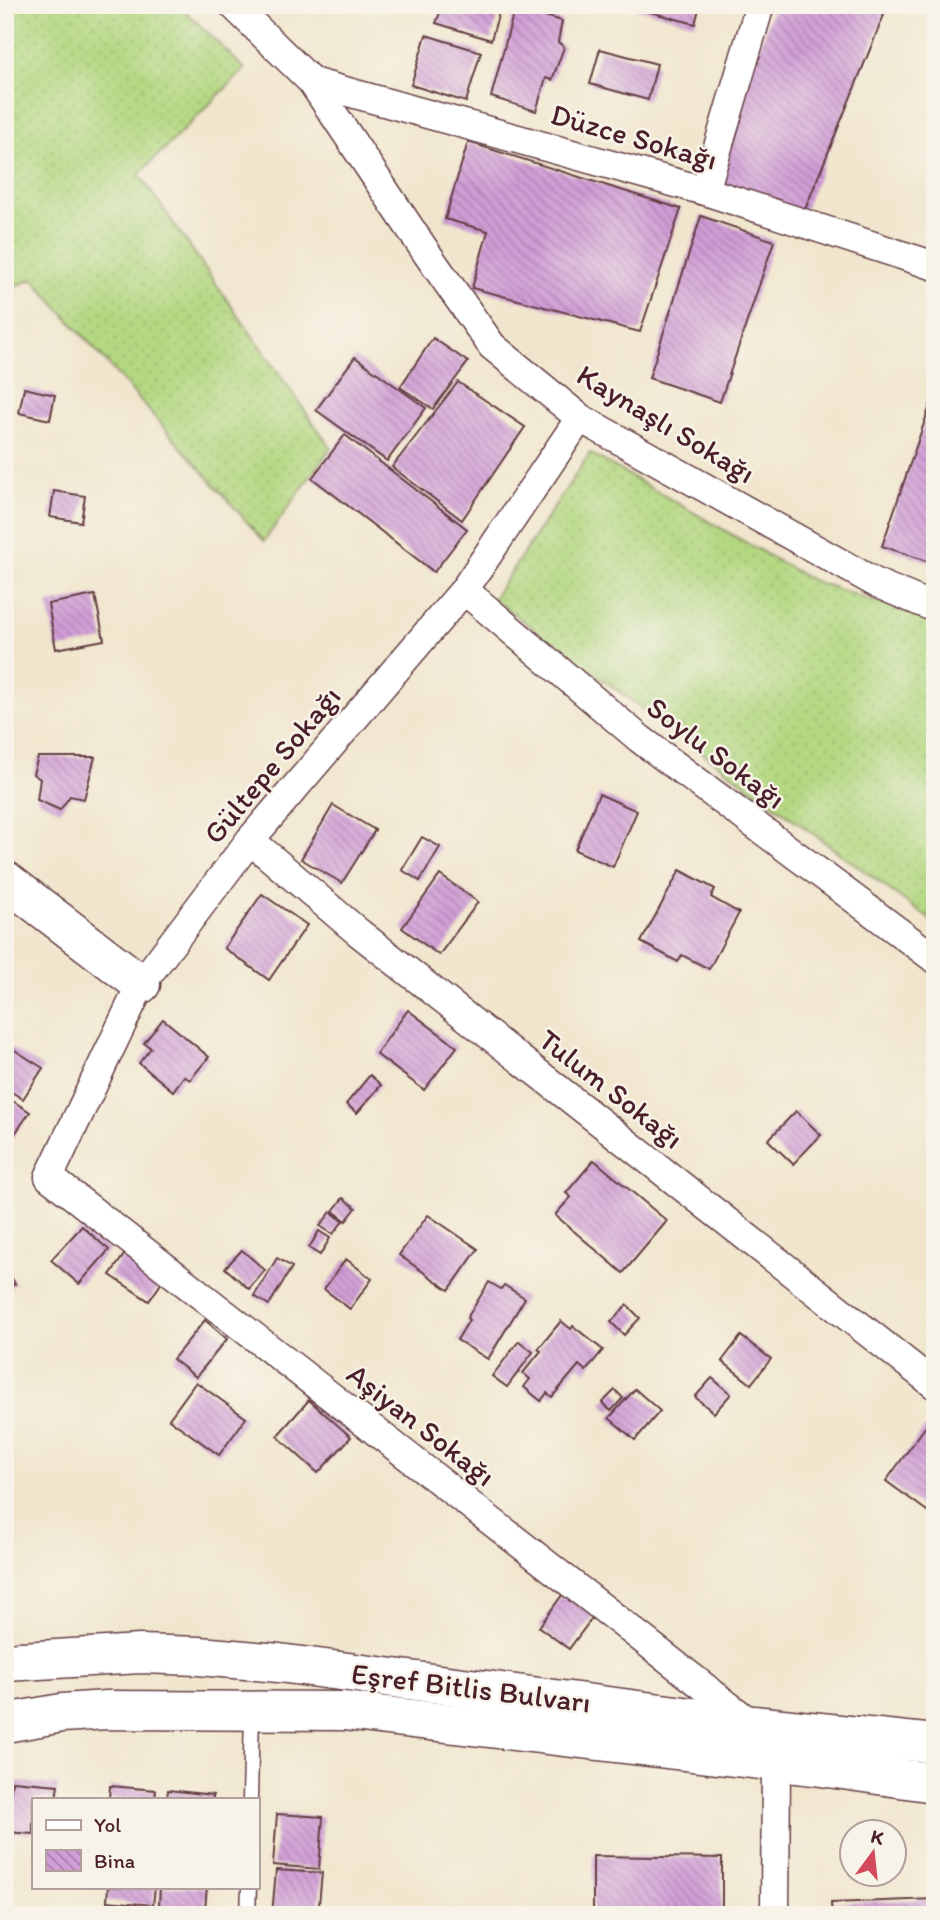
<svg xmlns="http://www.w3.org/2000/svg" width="940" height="1920" font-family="Itim,sans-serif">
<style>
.grass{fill:url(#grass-dots);stroke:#7f7c56;stroke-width:2}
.building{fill:url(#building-back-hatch)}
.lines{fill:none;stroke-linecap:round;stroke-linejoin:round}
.lane-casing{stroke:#633d43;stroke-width:17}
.street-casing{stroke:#633d43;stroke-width:31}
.secondary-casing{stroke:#633d43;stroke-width:41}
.primary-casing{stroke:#633d43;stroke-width:41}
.lane{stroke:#fff;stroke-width:14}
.street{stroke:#fff;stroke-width:28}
.secondary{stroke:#fff;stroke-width:38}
.primary{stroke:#fff;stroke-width:38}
.labels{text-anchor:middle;stroke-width:5;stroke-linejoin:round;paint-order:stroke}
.street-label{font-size:30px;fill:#4a1f2b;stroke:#f7f3e8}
</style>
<defs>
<pattern id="grass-dots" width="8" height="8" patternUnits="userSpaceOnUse" patternTransform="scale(1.75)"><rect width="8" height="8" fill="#b4d882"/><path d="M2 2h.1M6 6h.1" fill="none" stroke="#9cb970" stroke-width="1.8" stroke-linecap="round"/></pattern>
<pattern id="building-back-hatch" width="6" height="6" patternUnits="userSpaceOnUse" patternTransform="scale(1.75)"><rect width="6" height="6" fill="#d09dd6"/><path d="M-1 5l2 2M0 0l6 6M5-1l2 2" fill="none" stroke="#ab7fae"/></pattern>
</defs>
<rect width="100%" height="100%" fill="#f7f3e8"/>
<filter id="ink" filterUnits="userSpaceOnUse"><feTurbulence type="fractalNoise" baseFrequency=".0143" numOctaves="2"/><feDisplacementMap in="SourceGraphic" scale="14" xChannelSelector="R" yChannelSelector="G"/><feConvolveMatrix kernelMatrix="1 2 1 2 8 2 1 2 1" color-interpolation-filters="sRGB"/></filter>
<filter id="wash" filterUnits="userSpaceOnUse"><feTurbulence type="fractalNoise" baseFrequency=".00686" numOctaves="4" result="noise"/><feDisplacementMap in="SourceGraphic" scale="28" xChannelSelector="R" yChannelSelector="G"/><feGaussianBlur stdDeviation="1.57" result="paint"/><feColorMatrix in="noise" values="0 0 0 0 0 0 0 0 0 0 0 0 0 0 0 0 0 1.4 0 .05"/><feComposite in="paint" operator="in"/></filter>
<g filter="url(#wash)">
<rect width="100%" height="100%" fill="#f1e6cd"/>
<g class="grass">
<path d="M5 5H179L245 69 139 174 331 448 264 541 33 279 5 290Z"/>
<path d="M590 453 811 580 935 622V923L493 599Z"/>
</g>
<g id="blocks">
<g class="building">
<path d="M443 5H501L491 40 436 23Z"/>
<path d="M624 5H700L695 24Z"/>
<path d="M774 5H888L804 212 712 185Z"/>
<path d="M515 7 562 21 558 42 564 47 552 80 546 78 536 111 491 97Z"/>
<path d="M426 35 481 52 466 102 411 85Z"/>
<path d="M600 49 657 64 648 100 590 84Z"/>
<path d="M468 142 681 209 640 332 472 288 488 231 445 219Z"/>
<path d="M701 216 774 241 720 402 649 378Z"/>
<path d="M433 338 468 362 433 409 400 387Z"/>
<path d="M355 357 426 408 387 461 316 410Z"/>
<path d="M458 382 525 427 462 520 392 467Z"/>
<path d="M24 388 55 395 50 420 19 413Z"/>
<path d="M934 394H935V564L882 546Z"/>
<path d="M345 435 467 529 434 572 312 478Z"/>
<path d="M54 491 85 496 81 522 50 517Z"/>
<path d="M95 595 104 640 56 649 48 604Z"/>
<path d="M38 757H95L84 799 70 796 60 810 37 800 40 779 33 774Z"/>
<path d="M599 794 637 811 613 867 575 850Z"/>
<path d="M333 805 375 830 342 883 301 859Z"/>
<path d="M422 837 440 847 420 881 402 870Z"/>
<path d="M680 870 715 889 711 897 739 913 709 969 682 955 678 962 641 942Z"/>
<path d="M440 875 478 902 439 955 402 928Z"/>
<path d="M262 894 307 925 269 980 224 948Z"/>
<path d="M408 1010 457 1047 424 1090 376 1054Z"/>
<path d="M163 1019 209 1057 190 1080 184 1076 173 1091 139 1063 151 1048 144 1043Z"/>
<path d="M5 1044 43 1068 23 1099 5 1088Z"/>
<path d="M370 1075 381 1085 357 1113 346 1104Z"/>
<path d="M5 1096 30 1112 10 1141 5 1138Z"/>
<path d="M796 1111 821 1135 793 1164 768 1140Z"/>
<path d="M594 1160 667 1221 623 1273 555 1215 571 1197 566 1193Z"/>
<path d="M343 1198 356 1208 346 1221 333 1211Z"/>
<path d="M331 1212 343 1221 333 1234 320 1226Z"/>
<path d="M428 1215 478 1249 449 1290 399 1255Z"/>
<path d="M82 1226 109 1250 79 1284 51 1260Z"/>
<path d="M319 1231 330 1238 320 1255 309 1248Z"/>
<path d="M131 1245 169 1272 149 1301 110 1275Z"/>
<path d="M242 1250 265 1270 249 1289 225 1268Z"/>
<path d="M277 1258 292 1267 269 1305 254 1296Z"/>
<path d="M346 1259 372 1279 350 1309 324 1289Z"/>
<path d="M5 1267 15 1284 5 1290Z"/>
<path d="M489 1282 501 1289 504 1285 525 1298 488 1359 457 1340 469 1320 467 1318Z"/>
<path d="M627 1305 640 1318 624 1335 611 1322Z"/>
<path d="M205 1320 227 1339 196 1377 173 1359Z"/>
<path d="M561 1321 571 1329 573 1326 603 1350 586 1371 579 1365 552 1397 547 1393 541 1401 524 1387 530 1379 523 1373 541 1351 538 1349Z"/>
<path d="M741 1336 771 1359 751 1384 722 1361Z"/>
<path d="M519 1341 533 1352 507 1387 492 1376Z"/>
<path d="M712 1378 731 1394 714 1413 695 1397Z"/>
<path d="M196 1382 246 1418 219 1455 169 1419Z"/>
<path d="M635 1389 660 1411 635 1440 609 1418Z"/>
<path d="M615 1390 623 1398 611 1411 602 1403Z"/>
<path d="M309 1400 351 1437 318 1473 277 1436Z"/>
<path d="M929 1422 935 1426V1502L927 1511 886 1481Z"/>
<path d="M565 1591 595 1614 569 1649 539 1627Z"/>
<path d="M12 1781 58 1785 56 1799H33V1834L7 1832Z"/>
<path d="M110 1786 156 1790 155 1799H109Z"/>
<path d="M168 1790 213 1795V1799H167Z"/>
<path d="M277 1814 323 1817 319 1869 273 1865Z"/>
<path d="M593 1856 722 1858V1915H593Z"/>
<path d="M276 1870 322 1873 318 1915H272Z"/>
<path d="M108 1887H155L153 1905 107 1901Z"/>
<path d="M160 1887H207L205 1909 159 1906Z"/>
<path d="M935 1899V1915H832L831 1903Z"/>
</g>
</g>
</g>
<g filter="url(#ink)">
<use href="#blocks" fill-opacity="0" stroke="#633d43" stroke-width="2"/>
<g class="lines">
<defs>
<g id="lane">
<path d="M250 1799 252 1712"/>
<path d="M248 1915 249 1887"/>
</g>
<g id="street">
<path d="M233 5 312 82 428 255 492 346 580 418 878 584 935 608"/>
<path d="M312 82 705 191 935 266"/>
<path d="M705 191 760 5"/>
<path d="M580 418 464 590 250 840 141 984 49 1177 753 1725"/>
<path d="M464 590 640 739 935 959"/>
<path d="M250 840 358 932 935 1385"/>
<path d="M775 1915 776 1762"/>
</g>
<path id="secondary" d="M5 880 141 984"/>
<g id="primary">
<path d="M5 1662 140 1654 199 1656 279 1663 753 1725 935 1744"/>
<path d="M5 1723 62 1713 107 1710 344 1711 821 1767 935 1783"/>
</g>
</defs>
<use href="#lane" class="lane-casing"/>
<use href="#street" class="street-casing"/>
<use href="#secondary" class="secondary-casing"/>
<use href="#primary" class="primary-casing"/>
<use href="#lane" class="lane"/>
<use href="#street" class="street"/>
<use href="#secondary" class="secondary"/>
<use href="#primary" class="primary"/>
</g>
</g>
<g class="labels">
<g class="street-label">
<text transform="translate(634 137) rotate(16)" y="10">Düzce Sokağı</text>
<text transform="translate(666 424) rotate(31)" y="10">Kaynaşlı Sokağı</text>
<text transform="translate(716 753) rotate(37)" y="10">Soylu Sokağı</text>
<text transform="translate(272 765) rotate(-50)" y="10">Gültepe Sokağı</text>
<text transform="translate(611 1089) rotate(38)" y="10">Tulum Sokağı</text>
<text transform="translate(421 1425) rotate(38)" y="10">Aşiyan Sokağı</text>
<text transform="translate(471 1688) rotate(7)" y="10">Eşref Bitlis Bulvarı</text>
</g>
</g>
<rect width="940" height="1920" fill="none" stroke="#f7f3e8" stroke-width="28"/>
<rect x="32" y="1798" width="228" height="91" fill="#f7f3e8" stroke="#b29e9c" stroke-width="2"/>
<rect x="46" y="1820" width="35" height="10" fill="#ffffff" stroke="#b29e9c" stroke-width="2"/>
<text x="94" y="1832" font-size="21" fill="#4a1f2b">Yol</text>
<rect x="46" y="1850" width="35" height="21" fill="url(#building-back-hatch)" stroke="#b29e9c" stroke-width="2"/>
<text x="94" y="1868" font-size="21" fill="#4a1f2b">Bina</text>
<g transform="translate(873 1853) rotate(15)"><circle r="33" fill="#f7f3e8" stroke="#b29e9c" stroke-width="2"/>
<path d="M0-5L12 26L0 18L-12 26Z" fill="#d1495b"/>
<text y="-10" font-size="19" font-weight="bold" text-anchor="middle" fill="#4a1f2b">K</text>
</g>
</svg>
